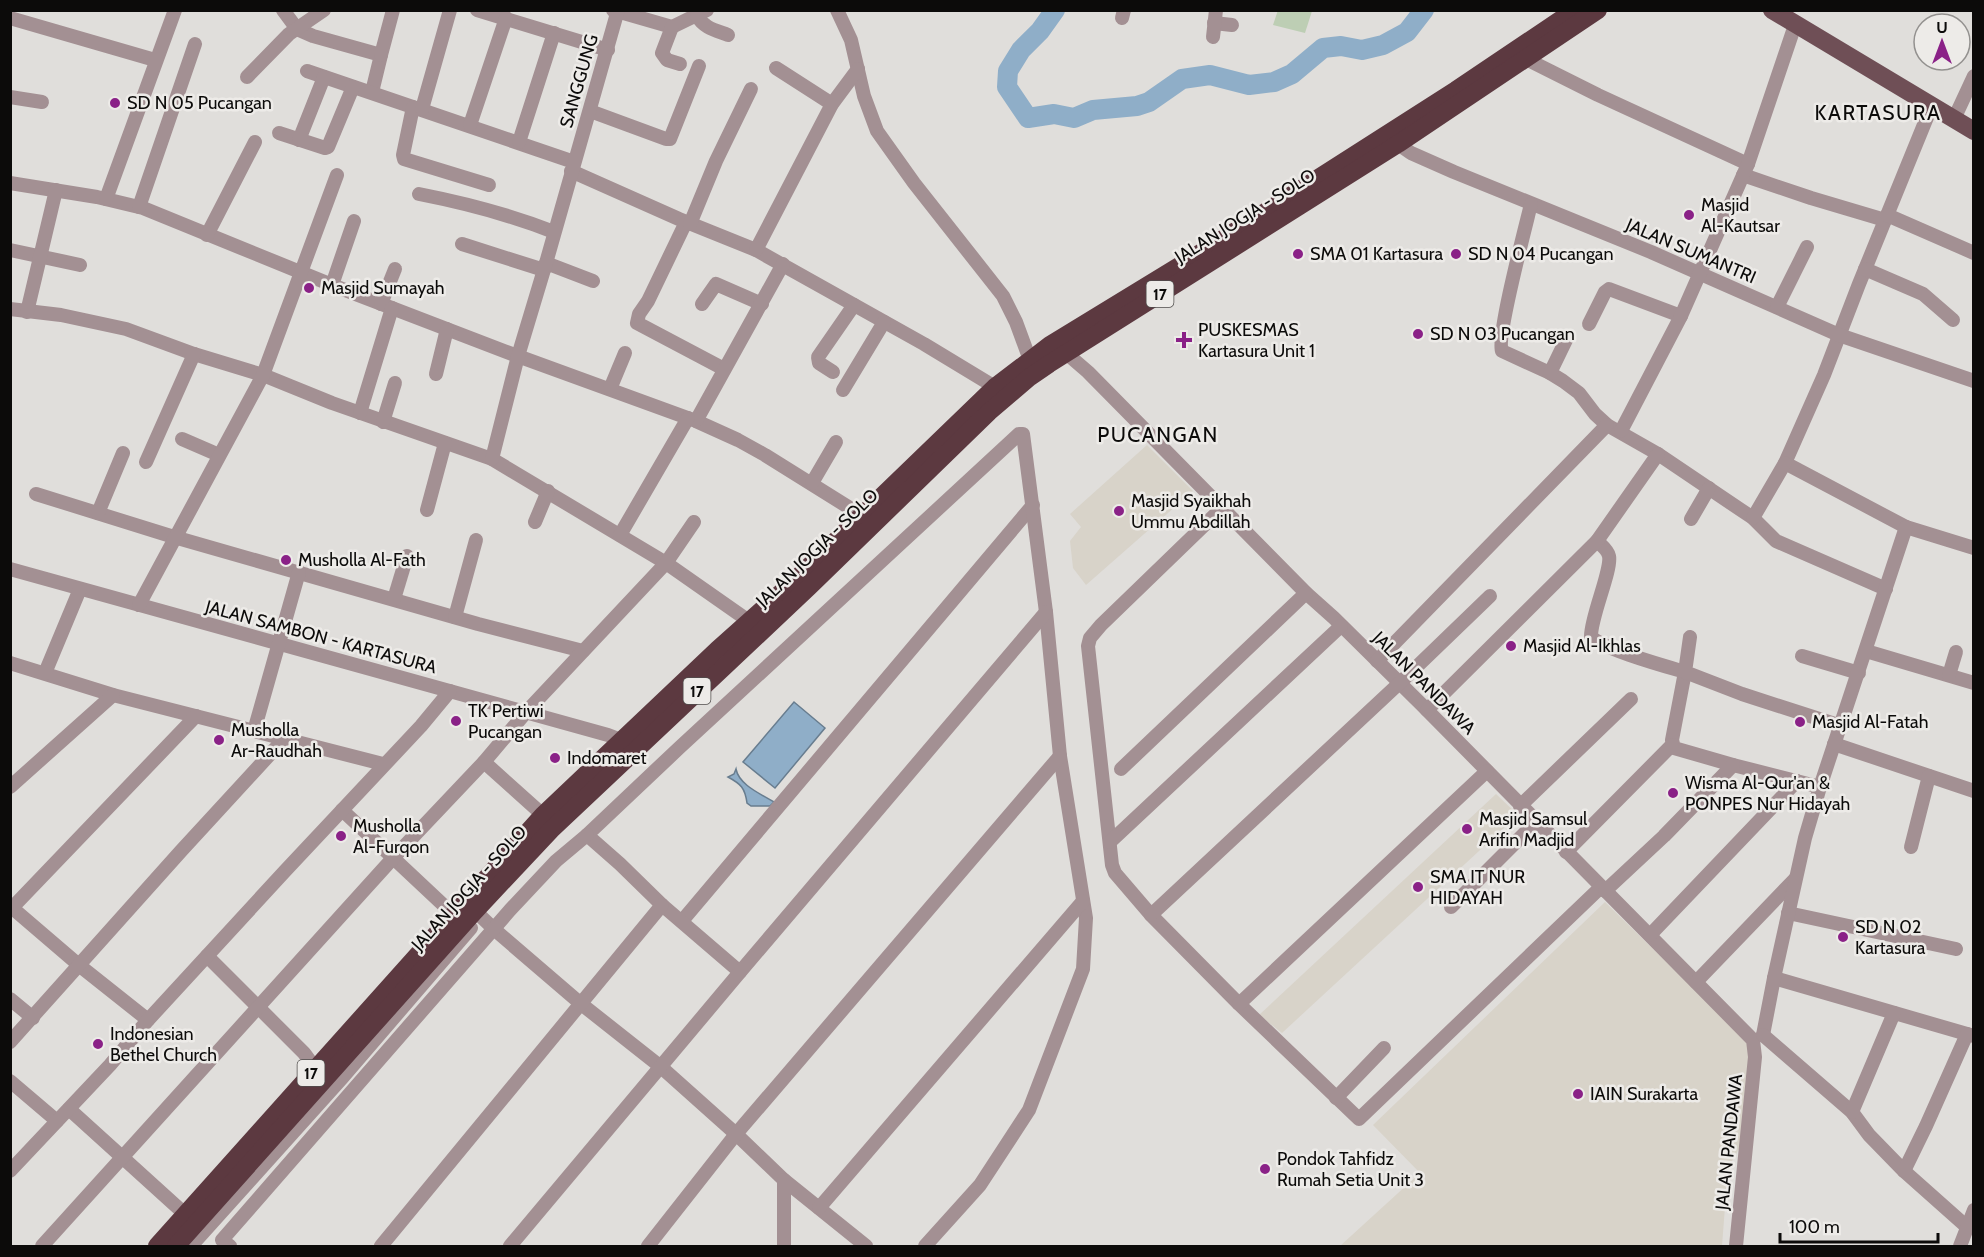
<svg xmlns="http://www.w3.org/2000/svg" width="1984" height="1257" font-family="Cabin,sans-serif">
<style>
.built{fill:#d8d3c9}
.green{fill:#bdceb4}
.water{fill:#8faec8;stroke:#687d8f;stroke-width:1.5}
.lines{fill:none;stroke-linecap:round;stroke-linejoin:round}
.river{stroke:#8faec8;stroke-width:20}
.minor{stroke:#a39093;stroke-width:14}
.major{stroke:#6f4f56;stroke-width:18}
.highway{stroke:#5c3940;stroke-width:18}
.poi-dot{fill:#8a2187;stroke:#edebe8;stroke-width:2}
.labels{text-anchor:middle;stroke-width:5;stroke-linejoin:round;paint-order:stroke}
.shield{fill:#edebe8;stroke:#504e4d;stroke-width:1.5}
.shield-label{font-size:16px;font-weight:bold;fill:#0c0b0a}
.street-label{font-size:18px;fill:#0c0b0a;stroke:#edebe8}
.poi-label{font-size:18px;fill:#0c0b0a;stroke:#edebe8;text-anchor:start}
.quarter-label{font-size:21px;letter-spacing:1.5px;fill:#0c0b0a;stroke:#edebe8}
</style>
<rect width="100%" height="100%" fill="#e0dedb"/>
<g class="built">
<path d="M1147 445 1193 491 1086 585 1073 568 1070 541 1081 527 1070 514Z"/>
<path d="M1496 794 1518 815 1282 1033 1259 1015Z"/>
<path d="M1605 902 1747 1041 1754 1063 1747 1135 1728 1168 1722 1246H1340L1420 1173 1373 1125Z"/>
</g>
<path class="green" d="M1278 10 1312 11 1305 33 1273 25Z"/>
<g class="water">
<path d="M794 702 825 728 775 788 743 762Z"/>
<path d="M736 769C739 785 761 794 774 802L770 806H751L747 803C745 788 741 784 728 777L734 774Z"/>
</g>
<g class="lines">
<path class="river" d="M1055 10 1040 31 1021 50 1008 71 1007 87 1028 118 1054 114 1074 118 1093 110 1137 106 1149 102 1182 79 1210 75 1249 85 1274 82 1292 74 1323 48 1341 46 1362 50 1383 45 1407 32 1424 10"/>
<g class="minor">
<path d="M283 10 297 29 313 36 381 55 372 92"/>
<path d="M477 10 608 50"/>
<path d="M613 10 672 27 707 10"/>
<path d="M837 10 851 40 864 96 877 131 914 183 1003 296 1016 322 1030 360"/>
<path d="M697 16C704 28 715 30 728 35"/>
<path d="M10 18 155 60"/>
<path d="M1122 18 1124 10"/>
<path d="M1214 23 1232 25"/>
<path d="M672 27 662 53 667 60 680 64"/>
<path d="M1213 37 1216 10"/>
<path d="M381 55 393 10"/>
<path d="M1526 59 1598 95 1748 164"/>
<path d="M776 68 832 104"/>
<path d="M307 71 574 162"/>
<path d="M247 77 289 34 324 10"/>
<path d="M10 97 42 102"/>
<path d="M1932 105 1859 284 1824 375 1785 463 1906 527 1974 548"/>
<path d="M413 107 403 155 404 159 489 185"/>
<path d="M422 109 450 10"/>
<path d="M590 111 666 139H670L699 66"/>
<path d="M1954 119 1974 76"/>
<path d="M470 125 506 18"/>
<path d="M279 133 325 148 328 147 353 87"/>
<path d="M299 140 324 77"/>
<path d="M519 142 554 33"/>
<path d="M1398 144 1411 153 1454 172 1651 252 1839 335 1974 381"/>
<path d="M571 171 679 219 756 250 924 344 995 387"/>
<path d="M1743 175 1811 198 1885 220"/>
<path d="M10 183 97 197 143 208 332 285 504 351 696 421 738 440 765 455 861 515"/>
<path d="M419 194C465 203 511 215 554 232"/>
<path d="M106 199 175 10"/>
<path d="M1531 204C1526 225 1496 338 1502 351L1550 373 1563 381 1579 393 1595 414 1607 425 1658 454 1741 510 1753 518 1776 541 1886 589"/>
<path d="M139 207 195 44"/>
<path d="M1887 215 1974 253"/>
<path d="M686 222 648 301 639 314 637 323 724 369"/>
<path d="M690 224 716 161 751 89"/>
<path d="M207 235 255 142"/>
<path d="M462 244 544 270"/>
<path d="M10 250 80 265"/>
<path d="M756 250 832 104 858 69"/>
<path d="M546 263 593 281"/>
<path d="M1865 269 1923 294 1953 320"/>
<path d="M332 285 354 221"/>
<path d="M381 304 395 269"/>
<path d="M702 304 716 284 762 304"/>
<path d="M1777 307 1807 247"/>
<path d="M10 309 61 315 126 329 194 354 263 375 332 403 492 459 666 563 756 626"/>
<path d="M27 312 56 190"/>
<path d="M1589 324 1605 292 1609 289 1681 316"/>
<path d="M1066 353 1088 372 1306 593 1334 618 1422 705 1753 1040 1755 1057 1736 1246"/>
<path d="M833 372 819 363 818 357 854 305"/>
<path d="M1550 373 1567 338"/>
<path d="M436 374 447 329"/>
<path d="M610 389 625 353"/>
<path d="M843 390 884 322"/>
<path d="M360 413 392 308"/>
<path d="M696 421 783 264"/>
<path d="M383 422 395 383"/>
<path d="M1621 431 1681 316 1748 164 1795 25"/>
<path d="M182 439 219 455"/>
<path d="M492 459 518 356 546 263 618 10"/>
<path d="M146 462 194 354"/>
<path d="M812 483 836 442"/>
<path d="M36 494 174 537 478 624 583 651"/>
<path d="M1222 508 1101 625 1090 638 1088 646 1112 865 1115 873 1151 915 1239 1004 1359 1119 1601 887"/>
<path d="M427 510 445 443"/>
<path d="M98 513 123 453"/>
<path d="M1753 518 1785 463"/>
<path d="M1691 519 1709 488"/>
<path d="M535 522 548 491"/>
<path d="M620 535 688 418"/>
<path d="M1597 541C1601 545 1608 550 1609 556 1612 570 1591 616 1591 636 1599 648 1668 667 1685 672L1672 740 1674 748 1733 765 1820 787"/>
<path d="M10 569 608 735 621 740 627 745"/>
<path d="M394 599 407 556"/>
<path d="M139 605 263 375 337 175"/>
<path d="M455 617 476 540"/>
<path d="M1690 637 1685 672 1742 694 1841 726"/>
<path d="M1866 651 1974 683"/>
<path d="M1802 656 1859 673"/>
<path d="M1377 661 1607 425"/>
<path d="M10 663 113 695 383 764"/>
<path d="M45 673 80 589"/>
<path d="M1949 675 1956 652"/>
<path d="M1427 710 1597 541 1658 454"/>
<path d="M254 731 299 572"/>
<path d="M1834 744 1974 791"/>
<path d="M484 762 543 815"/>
<path d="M1121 769 1306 593"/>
<path d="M10 787 113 695"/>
<path d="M1520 806 1631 699"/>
<path d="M342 810 454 915"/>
<path d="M1110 842 1341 626"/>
<path d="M1911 847 1929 776"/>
<path d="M1566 852 1672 745"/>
<path d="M1605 891 1664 836 1733 765"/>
<path d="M10 906 80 966 148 1020"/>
<path d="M470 906 495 930 580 1003 661 1067 736 1134 784 1180 866 1246"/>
<path d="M1451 907 1536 822"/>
<path d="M10 910 196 716"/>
<path d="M1788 913 1956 949"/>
<path d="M1151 915 1406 677 1490 596"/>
<path d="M682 921 1033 505"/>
<path d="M1650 935 1797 781"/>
<path d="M207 956 304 1053 315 1068"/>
<path d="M740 972 662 905 620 864 587 835 679 748 1019 434H1023L1046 612 1060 756 1086 918 1083 969 1029 1110 980 1185 925 1246"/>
<path d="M1774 978 1967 1034"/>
<path d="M1696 982 1795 879"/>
<path d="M10 999 33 1018"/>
<path d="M1239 1004 1487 771"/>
<path d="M1763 1035 1774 978 1805 838 1820 787 1906 527"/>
<path d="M1763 1035 1852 1112 1869 1135 1904 1171 1967 1227"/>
<path d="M10 1042 181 851 284 739"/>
<path d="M10 1081 57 1121"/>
<path d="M1336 1098 1384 1048"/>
<path d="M69 1109 186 1215"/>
<path d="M1852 1112 1894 1013"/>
<path d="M10 1171 110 1065 148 1020 285 871 421 726 450 691"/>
<path d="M1904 1171 1926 1126 1967 1034 1974 1036"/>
<path d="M784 1180V1246"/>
<path d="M819 1208 1083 901"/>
<path d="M42 1246 394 857 484 762 527 711 666 563 694 522"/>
<path d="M191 1246 342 1078 471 928"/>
<path d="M230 1246 222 1240 510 910 556 861 587 835"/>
<path d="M381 1246 662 905"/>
<path d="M510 1246 740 972 1046 612"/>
<path d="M648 1246 736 1134 1060 756"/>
<path d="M1960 1246 1974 1210"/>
</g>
<path class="major" d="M1772 10 1974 131"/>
<g class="highway">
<path d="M157 1246 543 815 717 650 792 583 995 387 1050 345 1212 246 1456 90 1575 10"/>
<path d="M176 1246 475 911 551 830 809 587 989 412 1030 377 1049 364 1398 144 1598 10"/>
</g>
</g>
<g class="poi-dot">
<circle cx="115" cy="103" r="6"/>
<circle cx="1689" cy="215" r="6"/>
<circle cx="1298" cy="254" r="6"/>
<circle cx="1456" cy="254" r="6"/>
<circle cx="309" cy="288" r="6"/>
<circle cx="1418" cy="334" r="6"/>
<path d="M1181 331h6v6h6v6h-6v6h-6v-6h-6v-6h6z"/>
<circle cx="1119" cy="511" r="6"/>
<circle cx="286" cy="560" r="6"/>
<circle cx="1511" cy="646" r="6"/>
<circle cx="456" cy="721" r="6"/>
<circle cx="1800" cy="722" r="6"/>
<circle cx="219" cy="740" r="6"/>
<circle cx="555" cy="758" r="6"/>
<circle cx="1673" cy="793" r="6"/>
<circle cx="1467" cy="829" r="6"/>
<circle cx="341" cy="836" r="6"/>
<circle cx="1418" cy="887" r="6"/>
<circle cx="1843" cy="937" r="6"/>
<circle cx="98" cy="1044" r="6"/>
<circle cx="1578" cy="1094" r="6"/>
<circle cx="1265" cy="1169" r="6"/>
</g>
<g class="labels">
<g class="shield">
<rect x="1146.5" y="281" width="27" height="26" rx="4.5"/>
<rect x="683.5" y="678" width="27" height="26" rx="4.5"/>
<rect x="297.5" y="1060" width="27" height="26" rx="4.5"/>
</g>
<g class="shield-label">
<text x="1160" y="300">17</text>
<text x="697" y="697">17</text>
<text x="311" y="1079">17</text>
</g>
<g class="street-label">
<text transform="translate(579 81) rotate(-74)" y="6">SANGGUNG</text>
<text transform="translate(1245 216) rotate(-32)" y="6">JALAN JOGJA - SOLO</text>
<text transform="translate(1691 251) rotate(23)" y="6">JALAN SUMANTRI</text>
<text transform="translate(817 548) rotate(-44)" y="6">JALAN JOGJA - SOLO</text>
<text transform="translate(321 637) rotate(15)" y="6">JALAN SAMBON - KARTASURA</text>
<text transform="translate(1424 683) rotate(45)" y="6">JALAN PANDAWA</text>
<text transform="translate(469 888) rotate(-48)" y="6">JALAN JOGJA - SOLO</text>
<text transform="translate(1729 1142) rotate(-84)" y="6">JALAN PANDAWA</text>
</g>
<g class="poi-label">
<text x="127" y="109">SD N 05 Pucangan</text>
<text x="1701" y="211">Masjid<tspan x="1701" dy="21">Al-Kautsar</tspan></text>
<text x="1310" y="260">SMA 01 Kartasura</text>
<text x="1468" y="260">SD N 04 Pucangan</text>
<text x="321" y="294">Masjid Sumayah</text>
<text x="1198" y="336">PUSKESMAS<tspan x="1198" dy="21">Kartasura Unit 1</tspan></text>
<text x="1430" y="340">SD N 03 Pucangan</text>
<text x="1131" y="507">Masjid Syaikhah<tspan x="1131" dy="21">Ummu Abdillah</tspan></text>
<text x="298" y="566">Musholla Al-Fath</text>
<text x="1523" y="652">Masjid Al-Ikhlas</text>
<text x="468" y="717">TK Pertiwi<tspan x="468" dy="21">Pucangan</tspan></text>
<text x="1812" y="728">Masjid Al-Fatah</text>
<text x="231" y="736">Musholla<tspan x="231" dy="21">Ar-Raudhah</tspan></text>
<text x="567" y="764">Indomaret</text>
<text x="1685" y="789">Wisma Al-Qur'an &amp;<tspan x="1685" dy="21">PONPES Nur Hidayah</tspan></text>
<text x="1479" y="825">Masjid Samsul<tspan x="1479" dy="21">Arifin Madjid</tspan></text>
<text x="353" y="832">Musholla<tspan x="353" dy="21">Al-Furqon</tspan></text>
<text x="1430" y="883">SMA IT NUR<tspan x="1430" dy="21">HIDAYAH</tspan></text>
<text x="1855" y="933">SD N 02<tspan x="1855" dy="21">Kartasura</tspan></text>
<text x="110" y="1040">Indonesian<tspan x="110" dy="21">Bethel Church</tspan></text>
<text x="1590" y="1100">IAIN Surakarta</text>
<text x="1277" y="1165">Pondok Tahfidz<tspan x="1277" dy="21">Rumah Setia Unit 3</tspan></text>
</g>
<g class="quarter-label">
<text x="1878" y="120">KARTASURA</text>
<text x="1158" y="442">PUCANGAN</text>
</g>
</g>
<rect width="1984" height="1257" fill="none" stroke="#0c0b0a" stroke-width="24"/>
<g transform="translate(1942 42)"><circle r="28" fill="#edebe8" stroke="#93918f" stroke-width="1.5"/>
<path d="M0-4.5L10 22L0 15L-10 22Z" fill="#8a2187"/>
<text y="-9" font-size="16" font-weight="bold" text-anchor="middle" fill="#0c0b0a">U</text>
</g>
<path d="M1780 1233v9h158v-9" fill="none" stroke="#0c0b0a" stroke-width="3"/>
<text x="1789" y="1233" font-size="18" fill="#0c0b0a" stroke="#edebe8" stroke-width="4.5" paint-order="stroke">100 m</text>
</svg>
